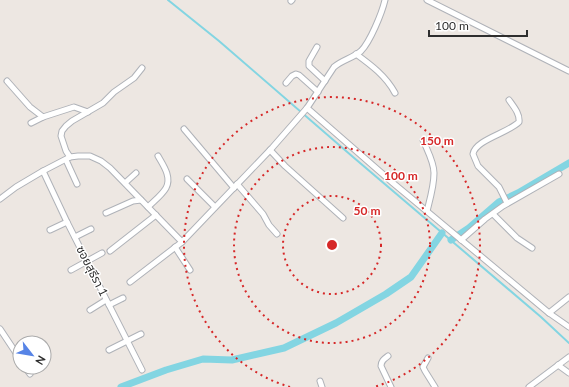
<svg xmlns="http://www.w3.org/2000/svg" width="569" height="387" font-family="Lato,'Noto Sans Thai',sans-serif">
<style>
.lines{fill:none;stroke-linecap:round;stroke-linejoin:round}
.stream{stroke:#83d5e2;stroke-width:2}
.canal{stroke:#83d5e2;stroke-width:7}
.minor-casing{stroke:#afb2b8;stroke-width:7}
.minor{stroke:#fff;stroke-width:5}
.ring{fill:none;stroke:#d62828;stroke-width:2;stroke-dasharray:2 4}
.labels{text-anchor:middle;stroke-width:3;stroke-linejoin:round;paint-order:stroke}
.street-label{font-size:12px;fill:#2e2e2e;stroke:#fff}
.centre{fill:#d62828;stroke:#fff;stroke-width:2}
.ring-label{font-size:12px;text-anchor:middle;font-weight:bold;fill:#d62828;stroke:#fff;stroke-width:3;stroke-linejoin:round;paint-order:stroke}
</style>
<rect width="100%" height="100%" fill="#ede7e2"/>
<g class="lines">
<path class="stream" d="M168 0 219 41 353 157 541 317 569 343"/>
<g class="canal">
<path d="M451 240 469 228 499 202 518 193 569 163"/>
<path d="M121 387 166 370 203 359 232 360 284 348 336 323 386 294 411 277 442 233"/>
</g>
<defs>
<g id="minor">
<path d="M427 0 569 71"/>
<path d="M291 1 292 0"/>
<path d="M317 47 309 61V66L325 81"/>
<path d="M356 54C371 65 386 76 395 93"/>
<path d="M7 81 30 107 43 117 74 107 88 112"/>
<path d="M286 83 292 76 296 74 299 75 318 92"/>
<path d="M307 108 393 183 549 313 569 327"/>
<path d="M31 123 43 117"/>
<path d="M184 129 234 188"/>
<path d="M423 140C427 150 434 162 434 173 434 186 430 199 427 211"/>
<path d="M270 150 285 166 343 218"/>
<path d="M70 157 66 151 61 136 62 131 66 126 72 121 103 103 114 92 134 78 142 68"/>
<path d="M66 160 77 184"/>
<path d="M43 171 67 222 142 370"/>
<path d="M187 179 215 207"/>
<path d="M125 183 136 173"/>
<path d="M237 184 263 214 269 225 277 234"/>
<path d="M0 199 16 187 43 171 70 157 78 156H90L101 161 110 168 182 242"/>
<path d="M507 203 499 187 478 166 473 154C475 140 508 133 519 122 520 114 514 107 509 100"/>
<path d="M148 207C154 201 162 195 166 188 172 177 163 165 158 156"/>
<path d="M106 213 133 201 141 200"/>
<path d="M493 214 517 238 532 248"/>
<path d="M50 230 67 222"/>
<path d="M75 237 91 229"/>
<path d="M461 240 485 219 503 206 559 174"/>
<path d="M175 247 190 270"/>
<path d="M110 251 156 215"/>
<path d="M71 270 102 253"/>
<path d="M130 282 182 242 272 148 307 108 334 67C342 60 353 58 361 51 370 42 382 13 385 0"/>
<path d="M109 305 123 298"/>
<path d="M90 310 106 300"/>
<path d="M549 313 569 297"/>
<path d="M0 329 20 359"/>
<path d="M109 350 141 334"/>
<path d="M388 356C384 359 381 361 381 366L391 387"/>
<path d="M428 358 423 367 425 371 435 387"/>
<path d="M558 365 569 373"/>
<path d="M25 367 30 374"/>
<path d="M320 381 322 387"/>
<path d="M529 387 569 357"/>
</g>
</defs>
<use href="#minor" class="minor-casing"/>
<use href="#minor" class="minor"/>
</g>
<g class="ring">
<circle cx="332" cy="245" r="49"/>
<circle cx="332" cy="245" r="98"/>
<path d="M290 387A148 148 0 1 1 374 387"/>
</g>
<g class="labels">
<g class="street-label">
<text transform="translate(92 271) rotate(63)" y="4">ซอยสุธีรา 1</text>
</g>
</g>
<circle cx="332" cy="245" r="6" class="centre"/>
<g class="ring-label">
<text x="437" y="145">150 m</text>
<text x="401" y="180">100 m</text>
<text x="367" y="215">50 m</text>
</g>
<g transform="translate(32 355) rotate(121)"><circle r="19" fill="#ffffff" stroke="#ababab"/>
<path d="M0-3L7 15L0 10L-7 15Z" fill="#5784e6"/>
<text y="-6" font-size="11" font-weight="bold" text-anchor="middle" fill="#2e2e2e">N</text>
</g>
<path d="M429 30v6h98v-6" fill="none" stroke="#2e2e2e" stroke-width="2"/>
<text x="435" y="30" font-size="12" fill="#2e2e2e" stroke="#ffffff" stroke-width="3" paint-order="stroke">100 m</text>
</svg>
